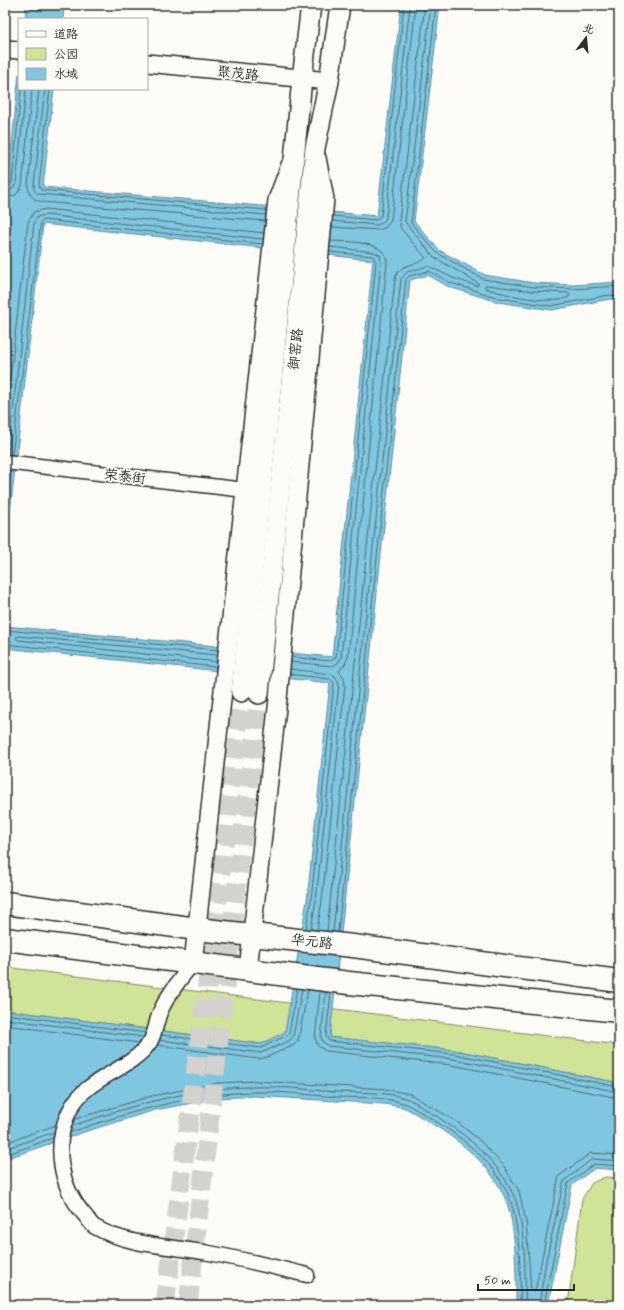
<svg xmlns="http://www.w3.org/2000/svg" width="624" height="1310" font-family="Mynerve,'LXGW WenKai TC',sans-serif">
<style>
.green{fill:#d0e498;stroke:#7e8862}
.water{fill:#7fc7e0;stroke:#5d8998}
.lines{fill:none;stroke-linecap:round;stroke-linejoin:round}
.shore{stroke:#4d6973;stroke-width:1}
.secondary-tunnel{stroke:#d3d2ce;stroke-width:19;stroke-dasharray:19 10;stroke-linecap:butt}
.minor-casing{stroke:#2b2b2b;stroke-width:17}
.tertiary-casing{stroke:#2b2b2b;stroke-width:20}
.secondary-casing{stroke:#2b2b2b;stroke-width:22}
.primary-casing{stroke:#2b2b2b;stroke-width:25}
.minor{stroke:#fdfcf7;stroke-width:14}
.tertiary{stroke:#fdfcf7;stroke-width:17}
.secondary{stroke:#fdfcf7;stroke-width:19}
.primary{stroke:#fdfcf7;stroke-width:22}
.labels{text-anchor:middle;stroke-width:3.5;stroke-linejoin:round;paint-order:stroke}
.street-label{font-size:14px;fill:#2b2b2b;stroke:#fdfcf7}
</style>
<rect width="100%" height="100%" fill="#fdfcf7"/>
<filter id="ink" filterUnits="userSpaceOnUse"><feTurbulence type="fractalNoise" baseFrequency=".025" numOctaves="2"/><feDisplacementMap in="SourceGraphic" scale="8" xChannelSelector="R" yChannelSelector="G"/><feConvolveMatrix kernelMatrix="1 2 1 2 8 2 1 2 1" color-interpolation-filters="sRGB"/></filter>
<g filter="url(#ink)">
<g class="green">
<path d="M5 967 619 1045V1083L454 1050 285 1033 261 1044 5 1010Z"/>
<path d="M605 1177 619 1178V1305H568L582 1199 592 1183Z"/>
</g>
<g class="water">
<path d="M26 5H64L63 19H25Z"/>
<path d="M401 5H440L414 221 439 250 485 275 534 283 573 285 619 282V300L610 299 552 310 498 302 449 287 428 275 410 280 330 1037 454 1050 619 1083V1170L595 1168 572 1185 548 1305H516C516 1275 517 1223 504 1196 489 1162 457 1139 426 1120 419 1116 412 1111 405 1108 398 1106 390 1105 384 1104L255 1096 219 1098 155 1110 81 1133 5 1159V1010L261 1044 285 1032 307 900 330 683 5 648V626L332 657 373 260 43 224 5 555V183H8L19 74V89H54L43 187 377 216Z"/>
</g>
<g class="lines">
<g class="shore">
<path d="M436 5 411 223 437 253 483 279 534 287 572 289 619 286"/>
<path d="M39 89 28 185C28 194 33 200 42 202L265 221"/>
<path d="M45 89 34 185V190L38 194 266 215"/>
<path d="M50 89 39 185 41 190 266 210"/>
<path d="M5 187 9 186 12 183 21 89"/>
<path d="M5 192 12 190 16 184 26 89"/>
<path d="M5 198 16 195 22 186 32 89"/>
<path d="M333 216 376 220 381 216 404 5"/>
<path d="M332 221 377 225 382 223 386 218 410 5"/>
<path d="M332 227 379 230 386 227 391 220 416 5"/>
<path d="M487 285 533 291 568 293 570 296C557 307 502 294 485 288V286Z"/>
<path d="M5 423 28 222 34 212 46 209 264 233"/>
<path d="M8 454 34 223 37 217 45 215 263 239"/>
<path d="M12 455 41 221 44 220 263 244"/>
<path d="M5 520 11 471"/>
<path d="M5 630 218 650"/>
<path d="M5 644 216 667"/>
<path d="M291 657 331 661 336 657 376 262 373 256 330 252"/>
<path d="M217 662 18 640 16 638 18 636 217 655"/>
<path d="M291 662 332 666 338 663 341 658 381 262 380 255 374 252 330 247"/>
<path d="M290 669 331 674 336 677 339 683 316 900 311 929"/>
<path d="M290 674 330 679 334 683 311 900 306 929"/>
<path d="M317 930 322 901 345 685 344 678 339 671 345 664 348 657 387 262C386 240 348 242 331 241"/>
<path d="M327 931 395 279C399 262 416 267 426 258L401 229 399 221 425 5"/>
<path d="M333 932 401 279 407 272 428 266 453 278 477 286 479 284 434 257 405 222 431 5"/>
<path d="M338 932 406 279 409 276 429 271 451 283 499 298 551 306 609 295 619 296"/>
<path d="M320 991 315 1038 318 1046 326 1051 452 1065 619 1098"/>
<path d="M326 992 321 1037 323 1042 328 1046 453 1059 619 1092"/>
<path d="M331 993 326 1036 329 1041 454 1054 619 1087"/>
<path d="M5 1014 146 1033"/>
<path d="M5 1019 143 1037"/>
<path d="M5 1025 139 1043"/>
<path d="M162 1035 261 1048 289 1034 297 988"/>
<path d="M160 1040 261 1053 289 1041 293 1037 302 989"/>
<path d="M157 1045 259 1059 267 1057 292 1046 298 1041 308 990"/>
<path d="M75 1119 152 1096 218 1083 255 1081 385 1089 410 1094 457 1122 479 1140 503 1165 519 1191 526 1222 531 1290 533 1292 535 1291 559 1176 591 1153 619 1155"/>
<path d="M72 1126C130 1106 193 1087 254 1087 281 1086 309 1090 336 1092 359 1093 386 1091 408 1099 416 1102 424 1108 431 1113 464 1133 495 1157 512 1192 525 1216 526 1277 525 1305"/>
<path d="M71 1132C129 1112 191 1094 253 1092 280 1091 309 1095 337 1097 359 1098 385 1096 406 1104 413 1107 420 1112 427 1116 459 1135 493 1160 508 1194 520 1222 521 1275 520 1305"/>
<path d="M5 1143 56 1125"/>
<path d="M5 1149 54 1132"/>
<path d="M5 1155 53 1138"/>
<path d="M539 1305 546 1261 564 1181 592 1159 619 1161"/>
<path d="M544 1305 568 1183 594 1164 619 1166"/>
</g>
<g class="secondary-tunnel">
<path d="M165 1305 218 900 241 692"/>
<path d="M188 1305 259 694"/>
</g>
<defs>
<g id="minor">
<path d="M5 462 245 490"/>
<path d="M193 963C181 978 169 993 161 1010 156 1020 156 1032 150 1042 130 1072 85 1076 69 1112 53 1145 60 1186 83 1213 87 1217 90 1224 95 1227 128 1246 172 1246 209 1253 242 1259 274 1267 307 1275"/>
</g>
<g id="tertiary">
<path d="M5 49 19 50"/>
<path d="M147 63 329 81"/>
<path d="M193 963 277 200 290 165"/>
<path d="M248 970 278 699 325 199 317 158"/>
</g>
<g id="secondary">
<path d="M241 692 302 79 311 5"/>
<path d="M259 694 315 148 329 81 340 5"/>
</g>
<g id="primary">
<path d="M5 903 197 929 353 946 619 981"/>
<path d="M5 939 349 983 619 1011"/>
</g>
</defs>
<use href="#minor" class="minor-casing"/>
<use href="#tertiary" class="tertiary-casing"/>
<use href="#secondary" class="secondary-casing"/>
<use href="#primary" class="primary-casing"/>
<use href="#minor" class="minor"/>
<use href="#tertiary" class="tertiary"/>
<use href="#secondary" class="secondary"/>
<use href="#primary" class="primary"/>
</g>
</g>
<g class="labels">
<g class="street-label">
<text transform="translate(238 73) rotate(6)" y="5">聚茂路</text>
<text transform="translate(295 349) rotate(-84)" y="5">御窑路</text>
<text transform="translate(125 476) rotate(7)" y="5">荣泰街</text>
<text transform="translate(312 941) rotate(7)" y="5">华元路</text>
</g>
</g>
<rect width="624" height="1310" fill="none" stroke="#fdfcf7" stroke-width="20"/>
<rect x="10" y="10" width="604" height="1290" fill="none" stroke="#2b2b2b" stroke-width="1.5" filter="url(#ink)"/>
<rect x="18" y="18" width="130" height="72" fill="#fdfcf7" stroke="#a9a8a5"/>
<rect x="26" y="31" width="20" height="6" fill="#fdfcf7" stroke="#a9a8a5"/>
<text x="54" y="38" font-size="12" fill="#2b2b2b">道路</text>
<rect x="26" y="48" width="20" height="12" fill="#d0e498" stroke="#a9a8a5"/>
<text x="54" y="58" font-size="12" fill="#2b2b2b">公园</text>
<rect x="26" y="68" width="20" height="12" fill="#7fc7e0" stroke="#a9a8a5"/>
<text x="54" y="78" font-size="12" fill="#2b2b2b">水域</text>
<g transform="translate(586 38) rotate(16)" stroke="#fdfcf7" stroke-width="3" paint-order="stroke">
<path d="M0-3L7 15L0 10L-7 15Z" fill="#2b2b2b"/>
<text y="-6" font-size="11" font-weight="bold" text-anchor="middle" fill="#2b2b2b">北</text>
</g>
<path d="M478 1284v6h96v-6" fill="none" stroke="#2b2b2b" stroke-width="2"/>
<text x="484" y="1284" font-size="12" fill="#2b2b2b" stroke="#fdfcf7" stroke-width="3" paint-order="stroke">50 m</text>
</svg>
